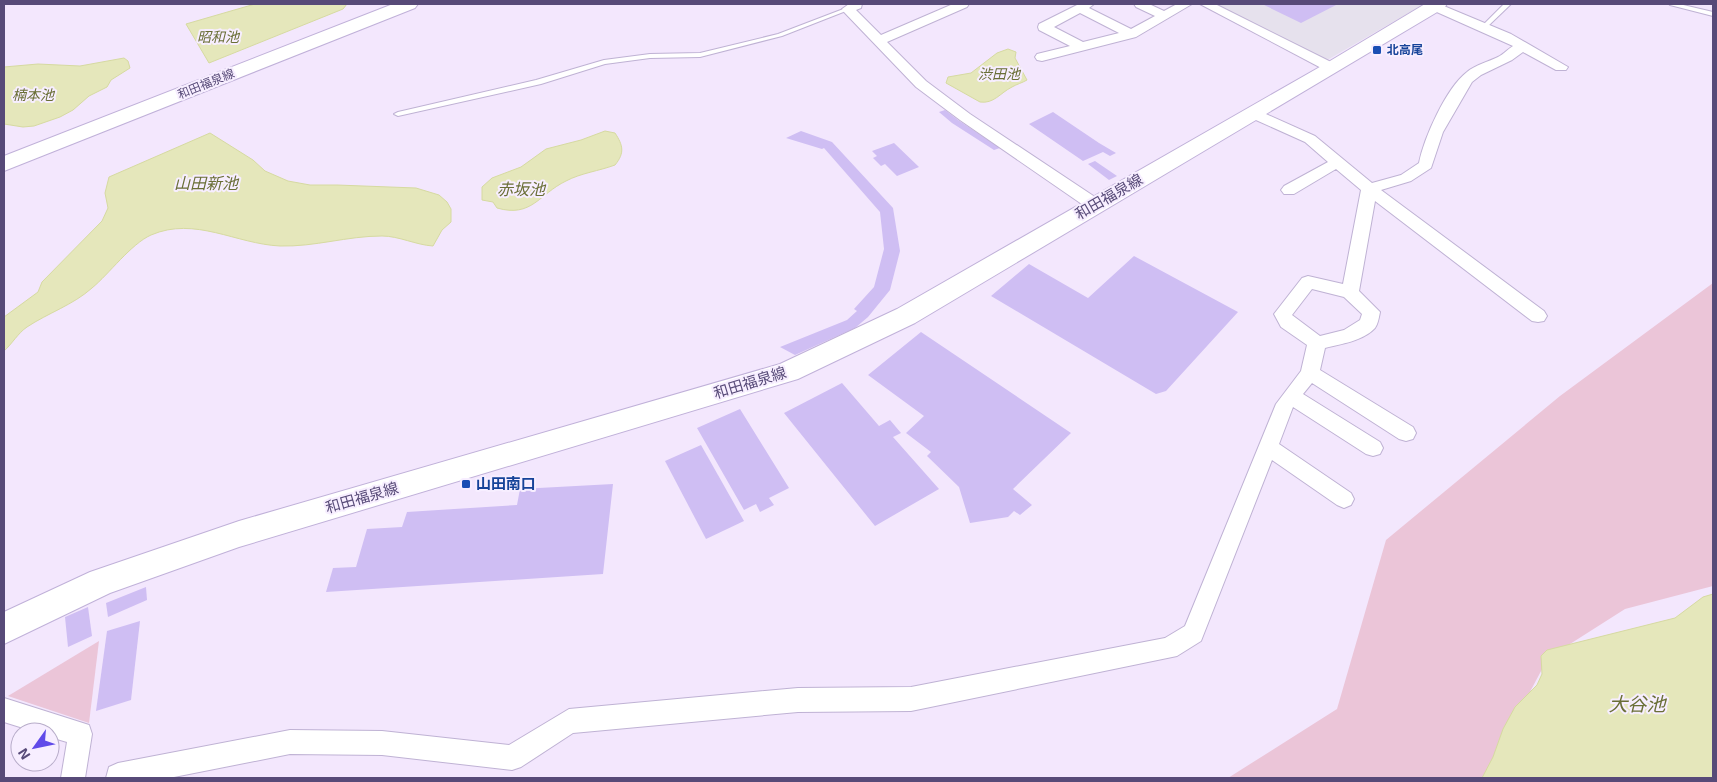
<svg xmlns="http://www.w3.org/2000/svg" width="1717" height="782" font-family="'Exo 2','Noto Sans JP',sans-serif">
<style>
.industrial{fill:#e6e1ed}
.green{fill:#ebc5d8}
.water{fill:#e5e7bb;stroke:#d6daa1}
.building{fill:#cfbef3}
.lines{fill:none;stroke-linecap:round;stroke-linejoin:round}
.lane-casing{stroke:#bfb2d4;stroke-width:2}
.street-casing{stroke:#bfb2d4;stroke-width:2}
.secondary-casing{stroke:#c0b1d9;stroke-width:2}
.lane{fill:#fff;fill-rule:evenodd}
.street{fill:#fff;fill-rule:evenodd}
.secondary{fill:#fff;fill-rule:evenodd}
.transit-dot{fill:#1a4fb4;stroke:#f7eeff;stroke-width:2}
.labels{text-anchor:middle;stroke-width:4;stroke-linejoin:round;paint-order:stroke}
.far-transit-label{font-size:12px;font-weight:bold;fill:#164399;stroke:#f7eeff;text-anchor:start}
.far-street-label{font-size:12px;fill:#574a78;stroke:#f7eeff}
.far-water-label{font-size:14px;font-style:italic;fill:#6a6f37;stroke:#f7eeff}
.street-label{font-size:15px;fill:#574a78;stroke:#f7eeff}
.transit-label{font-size:15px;font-weight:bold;fill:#164399;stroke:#f7eeff;text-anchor:start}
.water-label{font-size:16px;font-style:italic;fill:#6a6f37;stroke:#f7eeff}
.near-water-label{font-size:19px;font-style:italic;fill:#6a6f37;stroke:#f7eeff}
</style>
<rect width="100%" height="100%" fill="#f3e7fd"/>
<path class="industrial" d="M1215 4H1424L1329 59 1319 58Z"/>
<g class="green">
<path d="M1713 283V586L1625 609 1548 658 1484 778H1228L1337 709 1386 540 1560 396Z"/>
<path d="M99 641 89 723 8 696Z"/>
</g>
<g class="water">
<path d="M255 4H347L343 9 209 63 186 24Z"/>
<path d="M1008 49 1016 52 1015 58 1027 80C1022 83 1017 84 1012 87 1000 93 994 104 980 102L946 83 948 77 971 73 997 53Z"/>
<path d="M124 58 128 61 130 68 111 80 107 87 89 96 73 110 60 117 34 126 23 127 4 124V67L38 64 80 66Z"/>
<path d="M605 131 615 133C623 145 625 153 615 165 599 171 581 173 566 181 539 194 532 218 497 208L493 202 482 200V187L492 178 521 167 546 149 581 140Z"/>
<path d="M210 133 253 160 265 171 288 181 310 185H337L416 188 439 195 447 202 451 209V222L442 230 433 246C416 245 399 236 382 236 347 236 315 247 280 246 236 244 195 216 151 235 131 244 109 274 92 288 73 305 48 313 27 327 18 333 12 344 4 351V317L38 292 42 282 102 221 108 208 105 193 109 177Z"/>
<path d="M1713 594V778H1482L1493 757 1503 729 1515 707 1537 685 1542 674 1541 656 1547 650 1675 618 1703 597Z"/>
</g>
<g class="building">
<path d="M1262 4H1338L1301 23Z"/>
<path d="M945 110 958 120 1000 148 994 150 952 123 939 112Z"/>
<path d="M1053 112 1099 143 1116 153 1110 156 1103 152 1083 161 1029 124Z"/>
<path d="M801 131 832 142 893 208 900 251 890 290 868 317 855 328 795 355 780 347 847 320 857 311 854 309 874 287 884 249 880 212 824 148 822 149 786 138Z"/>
<path d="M894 143 919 167 897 176 885 164 881 166 873 158 877 156 872 151Z"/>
<path d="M1095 161 1117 176 1109 180 1088 164Z"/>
<path d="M1134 256 1238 312 1166 391 1156 394 991 296 1029 264 1088 298Z"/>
<path d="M921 332 1071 433 1013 489 1032 505 1020 515 1014 511 1008 517 970 523 959 487 927 456 931 452 906 433 924 416 868 375Z"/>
<path d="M842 383 879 426 890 420 901 433 893 437 939 489 875 526 784 413Z"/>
<path d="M740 409 789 488 769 498 774 505 760 512 756 504 744 510 697 428Z"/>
<path d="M701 445 744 521 706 539 665 461Z"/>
<path d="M613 484 603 574 326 592 333 568 356 567 367 529 402 527 407 512 517 505 520 489Z"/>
<path d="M146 587 147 600 108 617 106 603Z"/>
<path d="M88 607 92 636 68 647 65 617Z"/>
<path d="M140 621 131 700 96 711 107 631Z"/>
</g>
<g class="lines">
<defs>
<g id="lane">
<path d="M1504 4H1511L1486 28H1482V26Z"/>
<path d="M1669 4H1679L1713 12V16L1670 5Z"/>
<path d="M846 8 851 9 782 36 700 57 650 58 605 64 541 84 398 116 394 114 398 112 536 80 604 60 650 54 700 53 778 34Z"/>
</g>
<g id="street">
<path d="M849 4H862L861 8 856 10 881 35 953 4H969L967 7 887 42 926 81 970 114 1101 201 1103 205 1101 209 1095 210 1089 209 960 120 916 87 844 12 842 9Z"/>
<path d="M1079 4H1094L1089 8 1131 29 1155 16 1136 7 1134 4H1149L1164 11 1177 4H1192L1136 37 1042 61 1037 60 1035 57 1037 54 1070 46 1039 30 1038 27 1039 24ZM1080 13 1119 33 1083 42 1054 27Z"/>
<path d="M1200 4H1215L1337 65 1339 68 1337 71H1327Z"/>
<path d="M1429 4H1439L1511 34 1568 67 1566 70H1556L1523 52 1512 60 1481 75 1472 82 1443 132 1431 168 1411 181 1381 190 1544 311 1547 316 1544 321 1538 322 1532 321 1375 201 1359 291 1380 312C1379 317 1378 324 1375 328 1363 341 1341 344 1325 348L1320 370 1413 427 1416 433 1413 439 1406 441 1399 439 1312 383 1303 394 1380 442 1383 448 1380 454 1373 456 1366 454 1293 407 1279 444 1351 493 1354 499 1351 505 1344 508 1337 505 1272 460 1201 641 1177 656 911 711 798 712 573 733 521 767 512 770 382 755 290 754 169 778H106L109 767 118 763 290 730 382 731 509 745 569 709 798 688 911 687 1165 638 1185 626 1276 404 1301 371 1307 345 1281 327 1274 314 1302 278 1308 276 1343 284 1361 190 1336 169 1294 194H1284L1281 190 1284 186 1328 162 1305 142 1247 116 1245 113 1247 110H1257L1315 136 1372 183 1401 175 1419 163C1424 138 1446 88 1467 72 1475 65 1488 62 1498 57 1504 54 1508 49 1513 46L1430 9 1428 6ZM1312 289 1344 297 1362 314 1360 320 1344 330 1320 336 1292 315Z"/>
<path d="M4 698 89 725 92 734 85 778H61L67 742 50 737V732H36L4 722Z"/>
</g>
<g id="secondary">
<path d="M393 4H418L415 8 4 171V156Z"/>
<path d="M1425 4H1447L1444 8 915 323 798 379 239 547 110 593 4 644V612L90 572 239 521 780 364 897 309 1325 64Z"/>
</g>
</defs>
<use href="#lane" class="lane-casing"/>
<use href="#street" class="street-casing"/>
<use href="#secondary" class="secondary-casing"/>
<use href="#lane" class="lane"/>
<use href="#street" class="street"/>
<use href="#secondary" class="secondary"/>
</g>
<g class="transit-dot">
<rect x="1372" y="45" width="10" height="10" rx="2.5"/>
<rect x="461" y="479" width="10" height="10" rx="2.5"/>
</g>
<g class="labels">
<g class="far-transit-label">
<text x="1387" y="54">北高尾</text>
</g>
<g class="far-street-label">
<text transform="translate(206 84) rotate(-22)" y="4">和田福泉線</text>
</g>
<g class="far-water-label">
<text x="218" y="42">昭和池</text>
<text x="999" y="79">渋田池</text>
<text x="33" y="100">楠本池</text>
</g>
<g class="street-label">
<text transform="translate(1109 197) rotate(-30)" y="5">和田福泉線</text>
<text transform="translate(750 383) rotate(-17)" y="5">和田福泉線</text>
<text transform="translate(362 498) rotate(-16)" y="5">和田福泉線</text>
</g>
<g class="transit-label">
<text x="476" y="489">山田南口</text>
</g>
<g class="water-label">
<text x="206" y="189">山田新池</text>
<text x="521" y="195">赤坂池</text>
</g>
<g class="near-water-label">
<text x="1637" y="711">大谷池</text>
</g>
</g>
<rect width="1717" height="782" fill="none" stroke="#574a78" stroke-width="10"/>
<g transform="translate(35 747) rotate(237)"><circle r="24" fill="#f7eeff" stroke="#b7acc9"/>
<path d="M0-4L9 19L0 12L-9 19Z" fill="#604ae9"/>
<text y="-8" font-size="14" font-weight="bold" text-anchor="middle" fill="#574a78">N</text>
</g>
</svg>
